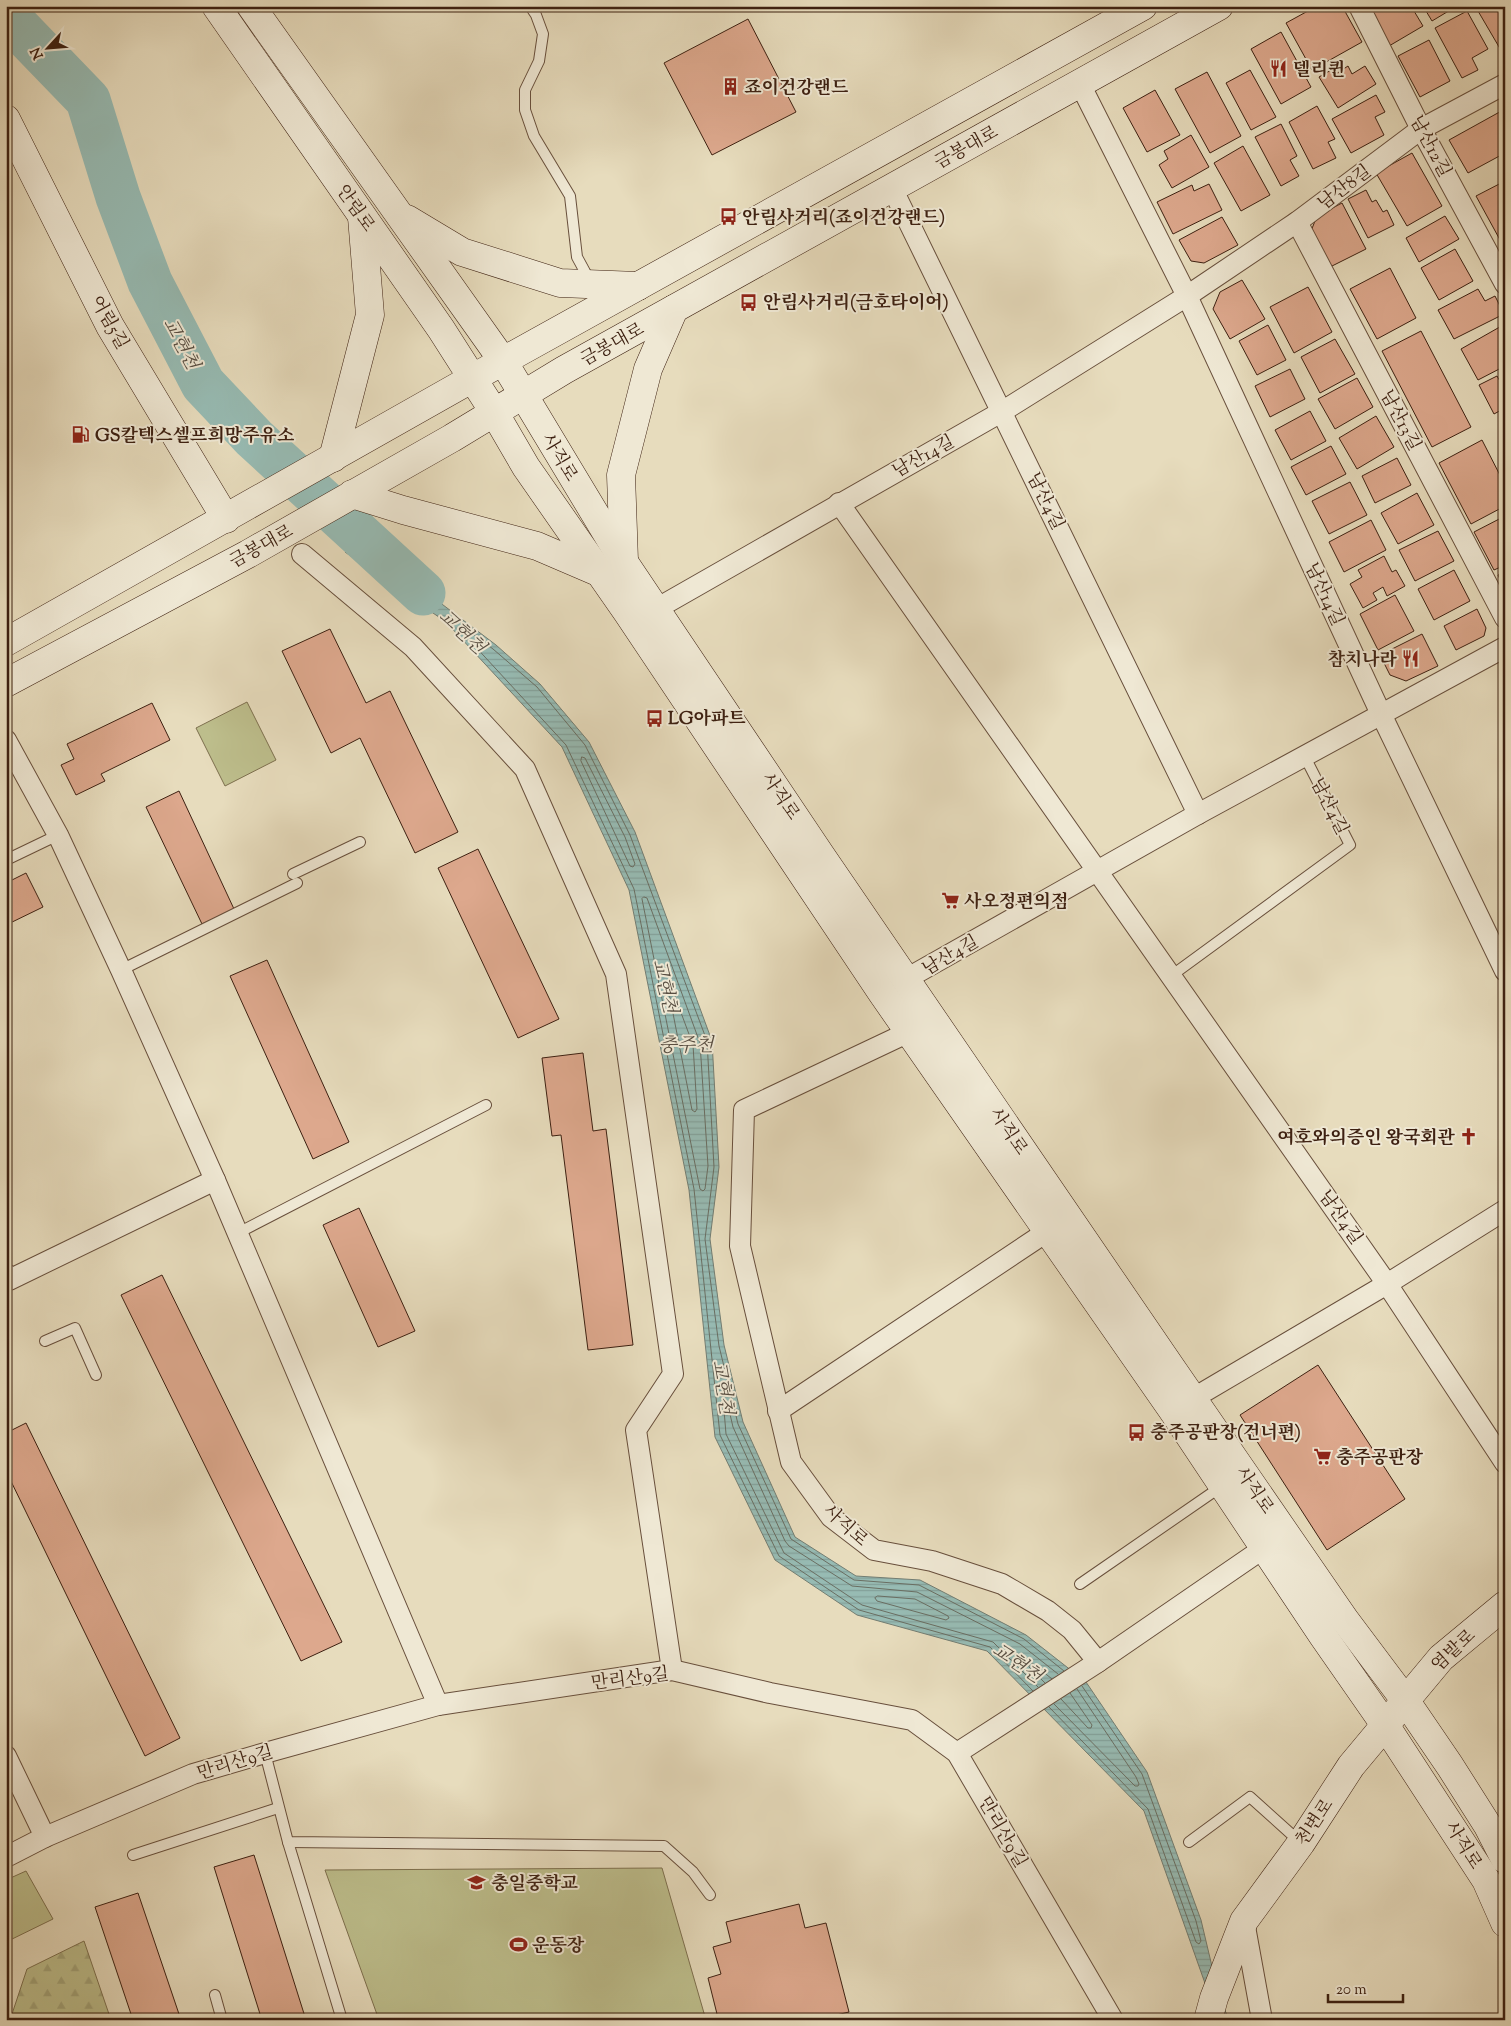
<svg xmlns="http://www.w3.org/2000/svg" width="1511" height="2026" font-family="'Sorts Mill Goudy','Noto Serif KR',serif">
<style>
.forest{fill:url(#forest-firs);stroke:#7d6f4e}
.park{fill:#bdbe8c;stroke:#7d6f4e}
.water{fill:url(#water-rules);stroke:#737d72}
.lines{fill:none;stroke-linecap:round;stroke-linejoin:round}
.shore{stroke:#6a6e62;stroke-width:1}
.river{stroke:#97bbb3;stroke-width:45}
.building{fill:#dda88d;stroke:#3d2011}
.lane-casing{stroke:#684f3c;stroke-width:12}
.street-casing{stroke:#684f3c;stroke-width:22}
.secondary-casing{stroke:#3d2011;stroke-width:29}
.lane{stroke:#efe8d4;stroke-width:10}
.street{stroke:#efe8d4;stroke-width:20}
.secondary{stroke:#efe8d4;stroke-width:28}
.labels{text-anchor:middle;stroke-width:4;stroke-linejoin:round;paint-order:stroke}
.poi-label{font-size:18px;font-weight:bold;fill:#3d2011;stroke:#efe8d4;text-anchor:start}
.street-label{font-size:18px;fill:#3d2011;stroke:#efe8d4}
.water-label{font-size:19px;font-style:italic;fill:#584e42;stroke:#efe8d4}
</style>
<defs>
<pattern id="forest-firs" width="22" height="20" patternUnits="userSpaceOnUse" patternTransform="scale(1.25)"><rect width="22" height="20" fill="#bdbe8c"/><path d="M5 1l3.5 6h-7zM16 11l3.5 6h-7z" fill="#a3a378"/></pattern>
<pattern id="water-rules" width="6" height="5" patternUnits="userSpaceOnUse" patternTransform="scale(1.25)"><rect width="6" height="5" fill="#97bbb3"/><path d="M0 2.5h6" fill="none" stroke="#83a099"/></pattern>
</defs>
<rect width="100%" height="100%" fill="#e7dcbd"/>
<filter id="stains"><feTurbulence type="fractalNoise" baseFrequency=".004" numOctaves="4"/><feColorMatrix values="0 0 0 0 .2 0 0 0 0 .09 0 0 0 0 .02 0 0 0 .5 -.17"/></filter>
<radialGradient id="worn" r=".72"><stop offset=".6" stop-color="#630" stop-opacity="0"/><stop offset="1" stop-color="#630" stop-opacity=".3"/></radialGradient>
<path class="forest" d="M84 1941 111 2020H10L27 1969Z"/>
<g class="park">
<path d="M247 702 276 760 225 786 196 728Z"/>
<path d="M662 1868 706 2020H379L325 1870Z"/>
<path d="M26 1871 53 1919 6 1942V1880Z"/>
</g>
<path class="water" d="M385 550 418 586 496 645 540 684 589 742 635 832 712 1041 719 1167 710 1239 724 1345 743 1422 795 1537 856 1576 920 1580 1026 1635 1086 1682 1147 1772 1201 1920 1219 1996 1229 2020H1218L1144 1811 987 1651 857 1615 775 1560 715 1437 689 1190 629 890 562 747 446 622 345 552Z"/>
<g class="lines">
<g class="shore">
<path d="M367 556H383L409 585V588H406L366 560 365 558Z"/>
<path d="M582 757 585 758 625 837 635 864 633 867 630 866 581 761Z"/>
<path d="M644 897 647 898 700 1043 708 1166 705 1189 703 1191 700 1189 642 899Z"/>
<path d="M670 990 673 991 693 1045 697 1109 695 1112 692 1110 669 993Z"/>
<path d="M878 1596 915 1599 948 1616 949 1618 946 1620 877 1601 875 1598Z"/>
<path d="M1045 1683 1029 1667V1663H1032L1052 1679"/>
<path d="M1038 1687 993 1642 862 1605 784 1553 726 1434 724 1410H729L733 1427 785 1541 789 1546 852 1586 917 1592 1020 1644 1058 1674"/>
<path d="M1033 1691 990 1647 859 1610 779 1556 720 1435 694 1189 634 889 566 745 461 631 462 628H465L493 649 537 687 585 745 630 835 707 1041 714 1167 705 1239 719 1346 738 1424 791 1539 854 1580 919 1585 1024 1639 1064 1671"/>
<path d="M1061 1699 1088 1728H1091L1092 1725 1070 1693"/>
<path d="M1054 1704 1135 1786H1138L1139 1784 1136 1777 1077 1689"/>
<path d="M1049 1707 1148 1809 1196 1942 1199 1944 1201 1941 1196 1921 1142 1774 1082 1686"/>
</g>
<path class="river" d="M6 15 88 100 118 197 150 282 203 384 254 438 423 593"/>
</g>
<g class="building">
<path d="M1317 6H1342L1362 42 1312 70 1286 23Z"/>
<path d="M1366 6H1411L1423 26 1389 46Z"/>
<path d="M1423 6H1457L1432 21Z"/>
<path d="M1486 6H1505V50L1502 52 1478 11Z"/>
<path d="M1467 11 1488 49 1472 58 1478 70 1462 78 1435 28Z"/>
<path d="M748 19 796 112 712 155 664 63Z"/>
<path d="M1281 32 1311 87 1281 104 1251 49Z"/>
<path d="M1429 40 1450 81 1420 97 1398 56Z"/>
<path d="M1348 66 1352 74 1365 66 1376 84 1338 108 1319 77 1333 69 1336 74Z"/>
<path d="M1250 70 1276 117 1251 130 1226 83Z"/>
<path d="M1207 72 1241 136 1210 153 1175 89Z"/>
<path d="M1155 90 1180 135 1147 152 1123 108Z"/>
<path d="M1376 95 1385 112 1375 117 1384 135 1351 153 1332 119Z"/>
<path d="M1317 106 1335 139 1328 142 1336 158 1313 169 1289 122Z"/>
<path d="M1505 109V153L1468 173 1449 140Z"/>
<path d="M1281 124 1297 156 1290 160 1299 176 1281 186 1255 137Z"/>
<path d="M1191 135 1209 167 1172 188 1159 165 1168 159 1164 151Z"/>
<path d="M1243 146 1270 195 1241 211 1214 163Z"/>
<path d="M1412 153 1442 206 1407 226 1376 173Z"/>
<path d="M1505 181V249L1476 196Z"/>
<path d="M1209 184 1222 210 1173 234 1157 202 1192 185 1194 191Z"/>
<path d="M1366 190 1372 202 1376 200 1383 212 1387 210 1394 225 1368 238 1348 199Z"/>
<path d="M1342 203 1366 249 1330 267 1311 231 1317 216Z"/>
<path d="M1445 216 1459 239 1419 262 1406 238Z"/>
<path d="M1222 217 1238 245 1204 263 1191 261 1179 240Z"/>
<path d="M1455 249 1473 281 1439 300 1421 268Z"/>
<path d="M1390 268 1416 318 1377 339 1350 289Z"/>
<path d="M1242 280 1265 319 1230 339 1213 309 1220 292Z"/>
<path d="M1308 287 1332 332 1294 353 1270 307Z"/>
<path d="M1478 289 1485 301 1495 296 1504 314 1454 339 1438 310Z"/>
<path d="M1505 324V366L1478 380 1461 349Z"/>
<path d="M1268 325 1286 360 1257 375 1239 341Z"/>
<path d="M1421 331 1471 427 1432 447 1382 351Z"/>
<path d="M1335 339 1355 374 1320 393 1301 357Z"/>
<path d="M1290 369 1305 399 1270 417 1255 386Z"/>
<path d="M1497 376 1501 383 1505 381V408L1494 414 1479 385Z"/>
<path d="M1357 378 1373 407 1335 429 1318 399Z"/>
<path d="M1310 411 1326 441 1291 460 1275 430Z"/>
<path d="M1376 416 1394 447 1357 469 1339 438Z"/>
<path d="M1482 440 1505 485V506L1471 524 1439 463Z"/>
<path d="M1331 446 1346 474 1306 495 1291 467Z"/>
<path d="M1397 458 1411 485 1375 503 1362 476Z"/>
<path d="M1350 482 1367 515 1329 534 1312 501Z"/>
<path d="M1417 493 1434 525 1398 544 1381 513Z"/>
<path d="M1505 516V565L1494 570 1474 532Z"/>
<path d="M1371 520 1386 550 1344 572 1329 542Z"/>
<path d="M1438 531 1454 561 1415 581 1399 550Z"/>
<path d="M1384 556 1392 572 1396 570 1405 586 1387 596 1383 587 1373 593 1377 600 1363 608 1350 584 1362 577 1358 570Z"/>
<path d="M1454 570 1470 601 1434 620 1418 589Z"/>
<path d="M1505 571V590L1498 575Z"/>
<path d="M1395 595 1414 631 1378 650 1360 614Z"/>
<path d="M1477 609 1486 628 1484 636 1456 650 1444 626Z"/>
<path d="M330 629 366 703 390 691 458 832 415 853 360 738 331 753 282 651Z"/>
<path d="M1422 634 1438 666 1406 681 1390 675 1380 655Z"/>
<path d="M152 703 170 740 101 774 105 781 76 795 61 765 74 759 67 744Z"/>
<path d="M179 791 234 909 202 924 146 807Z"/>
<path d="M478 849 559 1019 518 1038 438 868Z"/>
<path d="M26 873 43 907 6 925V883Z"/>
<path d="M267 960 349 1142 313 1159 230 976Z"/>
<path d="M583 1053 593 1131 606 1129 633 1345 588 1350 561 1135 552 1136 542 1058Z"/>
<path d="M359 1208 415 1331 378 1347 323 1225Z"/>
<path d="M162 1275 342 1642 301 1661 121 1295Z"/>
<path d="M1318 1365 1405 1499 1327 1550 1240 1415Z"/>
<path d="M6 1383 11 1393 6 1395Z"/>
<path d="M26 1423 180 1738 145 1756 6 1471V1433Z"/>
<path d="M254 1855 306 2020H243L260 2014 214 1867Z"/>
<path d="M138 1893 181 2020H133L95 1907Z"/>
<path d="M799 1904 805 1928 826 1923 849 2012 824 2018 825 2020H731L730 2015 718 2018 708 1978 721 1974 713 1947 731 1942 726 1922Z"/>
</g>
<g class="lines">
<defs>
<g id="lane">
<path d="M530 6 536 15 543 34 539 61 525 90V110L534 136 570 196 577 257 590 281"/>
<path d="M6 860 58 835"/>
<path d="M293 874 360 842"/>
<path d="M121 970 297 883"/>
<path d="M1171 976 1350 845 1305 757"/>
<path d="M238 1233 486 1105"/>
<path d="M45 1341 75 1328 96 1375"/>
<path d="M1080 1584 1222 1486"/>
<path d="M265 1753 288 1842 664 1846 693 1872 710 1895"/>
<path d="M288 1842 342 2020"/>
<path d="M1189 1842 1250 1797 1300 1842"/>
<path d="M133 1855 278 1808"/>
<path d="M215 1995 222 2020"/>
</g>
<g id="street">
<path d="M1359 6 1421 129 1505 284"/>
<path d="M1080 84 1187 296 1381 714 1505 971"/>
<path d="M892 188 1198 814"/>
<path d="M1297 222 1505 618"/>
<path d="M839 503 1387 1284 1505 1463"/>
<path d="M302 554 413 647 525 769 616 974 673 1374 636 1430 672 1670"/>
<path d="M656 609 1003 411 1187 296 1297 222 1421 129 1505 84"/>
<path d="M6 740 58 835 121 970 215 1180 438 1705"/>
<path d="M906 979 1198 814 1505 647"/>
<path d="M909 1032 744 1110 740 1246 791 1462 831 1517 874 1550 932 1561 1002 1584 1048 1611 1072 1630 1098 1662"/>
<path d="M6 1274 9 1280 215 1180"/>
<path d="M1192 1399 1387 1284 1505 1210"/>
<path d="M778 1411 1048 1231"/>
<path d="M957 1753 1098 1662 1264 1548"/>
<path d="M6 1756 45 1837"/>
<path d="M6 1857 45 1837 193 1774 265 1753 438 1705 672 1670 770 1693 912 1720 957 1753 1113 2020"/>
<path d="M1244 1921 1262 2020"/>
</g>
<g id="secondary">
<path d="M216 6 441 329 494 412 526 467 627 612 882 993 1173 1411 1323 1636 1385 1725 1486 1880 1505 1923"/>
<path d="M251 6 503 361 624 562 820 854 1170 1366 1345 1620 1405 1700 1450 1766 1488 1826 1505 1859"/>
<path d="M6 119 110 326 226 519"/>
<path d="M407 219 462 252 560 283 638 286"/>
<path d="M333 458 370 315 362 217"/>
<path d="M352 494 403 510 537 546 600 573"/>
<path d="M624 561 621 475 648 369 674 309"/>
<path d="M6 642 503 361 1143 6"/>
<path d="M6 683 248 554 452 438 564 370 1219 6"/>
<path d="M1208 2020 1214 1998 1244 1921 1301 1843 1351 1766 1441 1658 1505 1605"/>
</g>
</defs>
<use href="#lane" class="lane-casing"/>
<use href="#street" class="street-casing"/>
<use href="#secondary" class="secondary-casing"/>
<use href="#lane" class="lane"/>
<use href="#street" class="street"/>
<use href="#secondary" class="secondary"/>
</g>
<defs>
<symbol id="restaurant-bare" viewBox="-9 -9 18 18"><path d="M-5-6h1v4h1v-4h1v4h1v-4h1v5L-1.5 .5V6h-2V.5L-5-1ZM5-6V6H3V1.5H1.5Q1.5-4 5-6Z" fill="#8f2418" stroke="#efe8d4" stroke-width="2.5" paint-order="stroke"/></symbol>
<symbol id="building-bare" viewBox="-9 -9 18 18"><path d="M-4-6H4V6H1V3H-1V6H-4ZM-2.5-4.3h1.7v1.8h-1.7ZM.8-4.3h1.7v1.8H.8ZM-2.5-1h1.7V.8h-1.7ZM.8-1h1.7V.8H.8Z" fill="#8f2418" stroke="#efe8d4" stroke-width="2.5" paint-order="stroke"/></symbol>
<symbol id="bus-bare" viewBox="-9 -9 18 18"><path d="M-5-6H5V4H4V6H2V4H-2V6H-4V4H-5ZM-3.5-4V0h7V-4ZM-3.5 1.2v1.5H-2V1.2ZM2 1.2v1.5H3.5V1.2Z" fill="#8f2418" stroke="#efe8d4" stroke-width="2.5" paint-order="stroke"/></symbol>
<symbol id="fuel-bare" viewBox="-9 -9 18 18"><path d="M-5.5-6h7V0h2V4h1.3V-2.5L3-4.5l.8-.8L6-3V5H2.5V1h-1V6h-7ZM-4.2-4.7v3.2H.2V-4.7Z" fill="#8f2418" stroke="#efe8d4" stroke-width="2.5" paint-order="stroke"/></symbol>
<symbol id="supermarket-bare" viewBox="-9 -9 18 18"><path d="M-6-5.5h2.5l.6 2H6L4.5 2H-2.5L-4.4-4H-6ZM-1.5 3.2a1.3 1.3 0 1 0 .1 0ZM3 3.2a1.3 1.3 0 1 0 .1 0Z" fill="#8f2418" stroke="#efe8d4" stroke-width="2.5" paint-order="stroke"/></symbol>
<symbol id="church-bare" viewBox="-9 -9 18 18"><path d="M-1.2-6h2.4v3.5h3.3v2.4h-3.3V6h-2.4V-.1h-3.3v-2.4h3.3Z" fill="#8f2418" stroke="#efe8d4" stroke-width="2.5" paint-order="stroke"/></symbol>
<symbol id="school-bare" viewBox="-9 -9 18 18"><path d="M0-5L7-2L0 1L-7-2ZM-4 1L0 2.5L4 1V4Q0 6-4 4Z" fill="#8f2418" stroke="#efe8d4" stroke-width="2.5" paint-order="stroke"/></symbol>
<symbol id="stadium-bare" viewBox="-9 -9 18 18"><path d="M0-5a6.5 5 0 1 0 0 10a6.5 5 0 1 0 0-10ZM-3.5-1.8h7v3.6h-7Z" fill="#8f2418" stroke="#efe8d4" stroke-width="2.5" paint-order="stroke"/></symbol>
</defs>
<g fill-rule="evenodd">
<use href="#restaurant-bare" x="1266" y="56" width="25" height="25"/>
<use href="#building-bare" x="718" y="74" width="25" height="25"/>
<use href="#bus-bare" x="716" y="204" width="25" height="25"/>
<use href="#bus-bare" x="736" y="290" width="25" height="25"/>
<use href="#fuel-bare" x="68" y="422" width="25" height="25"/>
<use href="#restaurant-bare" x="1398" y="646" width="25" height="25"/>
<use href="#bus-bare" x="642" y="706" width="25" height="25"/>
<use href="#supermarket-bare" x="938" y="888" width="25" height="25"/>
<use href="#church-bare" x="1456" y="1124" width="25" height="25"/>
<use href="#bus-bare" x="1124" y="1420" width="25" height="25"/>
<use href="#supermarket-bare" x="1310" y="1444" width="25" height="25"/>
<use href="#school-bare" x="464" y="1870" width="25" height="25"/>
<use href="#stadium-bare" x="506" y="1932" width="25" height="25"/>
</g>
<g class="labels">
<g class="poi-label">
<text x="1293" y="75">델리퀸</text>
<text x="744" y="93">죠이건강랜드</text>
<text x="742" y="223">안림사거리(죠이건강랜드)</text>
<text x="763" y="308">안림사거리(금호타이어)</text>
<text x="95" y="441">GS칼텍스셀프희망주유소</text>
<text x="1397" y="665" text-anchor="end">참치나라</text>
<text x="668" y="724">LG아파트</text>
<text x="964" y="907">사오정편의점</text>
<text x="1455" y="1143" text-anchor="end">여호와의증인 왕국회관</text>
<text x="1150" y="1438">충주공판장(건너편)</text>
<text x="1336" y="1463">충주공판장</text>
<text x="491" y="1889">충일중학교</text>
<text x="532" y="1951">운동장</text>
</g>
<g class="street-label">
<text transform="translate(1431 146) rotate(62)" y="6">남산12길</text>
<text transform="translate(966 147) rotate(-29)" y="6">금봉대로</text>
<text transform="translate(1344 187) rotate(-37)" y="6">남산8길</text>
<text transform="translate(356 208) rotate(55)" y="6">안림로</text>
<text transform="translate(110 322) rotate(61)" y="6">어림5길</text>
<text transform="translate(612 344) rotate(-29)" y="6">금봉대로</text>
<text transform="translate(1401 420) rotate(62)" y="6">남산13길</text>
<text transform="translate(923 456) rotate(-29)" y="6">남산14길</text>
<text transform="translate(560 457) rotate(59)" y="6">사직로</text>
<text transform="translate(1046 501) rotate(64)" y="6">남산4길</text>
<text transform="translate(261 546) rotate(-29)" y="6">금봉대로</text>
<text transform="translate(1325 594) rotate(65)" y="6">남산14길</text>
<text transform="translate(781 796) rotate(56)" y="6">사직로</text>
<text transform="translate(1330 806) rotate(63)" y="6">남산4길</text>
<text transform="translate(950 955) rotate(-30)" y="6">남산4길</text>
<text transform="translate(1009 1131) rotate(56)" y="6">사직로</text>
<text transform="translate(1341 1217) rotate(55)" y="6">남산4길</text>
<text transform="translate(1255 1490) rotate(56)" y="6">사직로</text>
<text transform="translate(846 1525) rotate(42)" y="6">사직로</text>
<text transform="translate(1453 1650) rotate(-43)" y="6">염밭로</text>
<text transform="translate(630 1678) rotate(-7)" y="6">만리산9길</text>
<text transform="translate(235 1762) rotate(-17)" y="6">만리산9길</text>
<text transform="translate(1314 1822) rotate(-56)" y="6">천변로</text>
<text transform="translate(1003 1832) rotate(60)" y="6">만리산9길</text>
<text transform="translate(1464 1845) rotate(58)" y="6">사직로</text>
</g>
<g class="water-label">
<text transform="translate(182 343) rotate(62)" y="7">교현천</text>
<text transform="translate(463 631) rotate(43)" y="7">교현천</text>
<text transform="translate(666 986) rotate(77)" y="7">교현천</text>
<text x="686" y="1051">충주천</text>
<text transform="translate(724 1387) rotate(81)" y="7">교현천</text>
<text transform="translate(1018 1662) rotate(34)" y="7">교현천</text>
</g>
</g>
<rect width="1511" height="2026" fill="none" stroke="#e7dcbd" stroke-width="25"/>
<rect x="8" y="8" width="1496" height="2011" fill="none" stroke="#3d2011" stroke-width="2.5"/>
<rect x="12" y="12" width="1486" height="2001" fill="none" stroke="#3d2011"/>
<g transform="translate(48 48) rotate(244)" stroke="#efe8d4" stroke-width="4" paint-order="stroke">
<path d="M0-4L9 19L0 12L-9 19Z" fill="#3d2011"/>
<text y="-8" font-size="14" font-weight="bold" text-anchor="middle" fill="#3d2011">N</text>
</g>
<path d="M1328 1994v8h75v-8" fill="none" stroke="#3d2011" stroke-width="2.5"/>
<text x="1336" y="1994" font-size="15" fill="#3d2011" stroke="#efe8d4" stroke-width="4" paint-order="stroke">20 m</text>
<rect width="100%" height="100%" filter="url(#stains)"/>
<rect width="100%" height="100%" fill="url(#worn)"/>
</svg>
